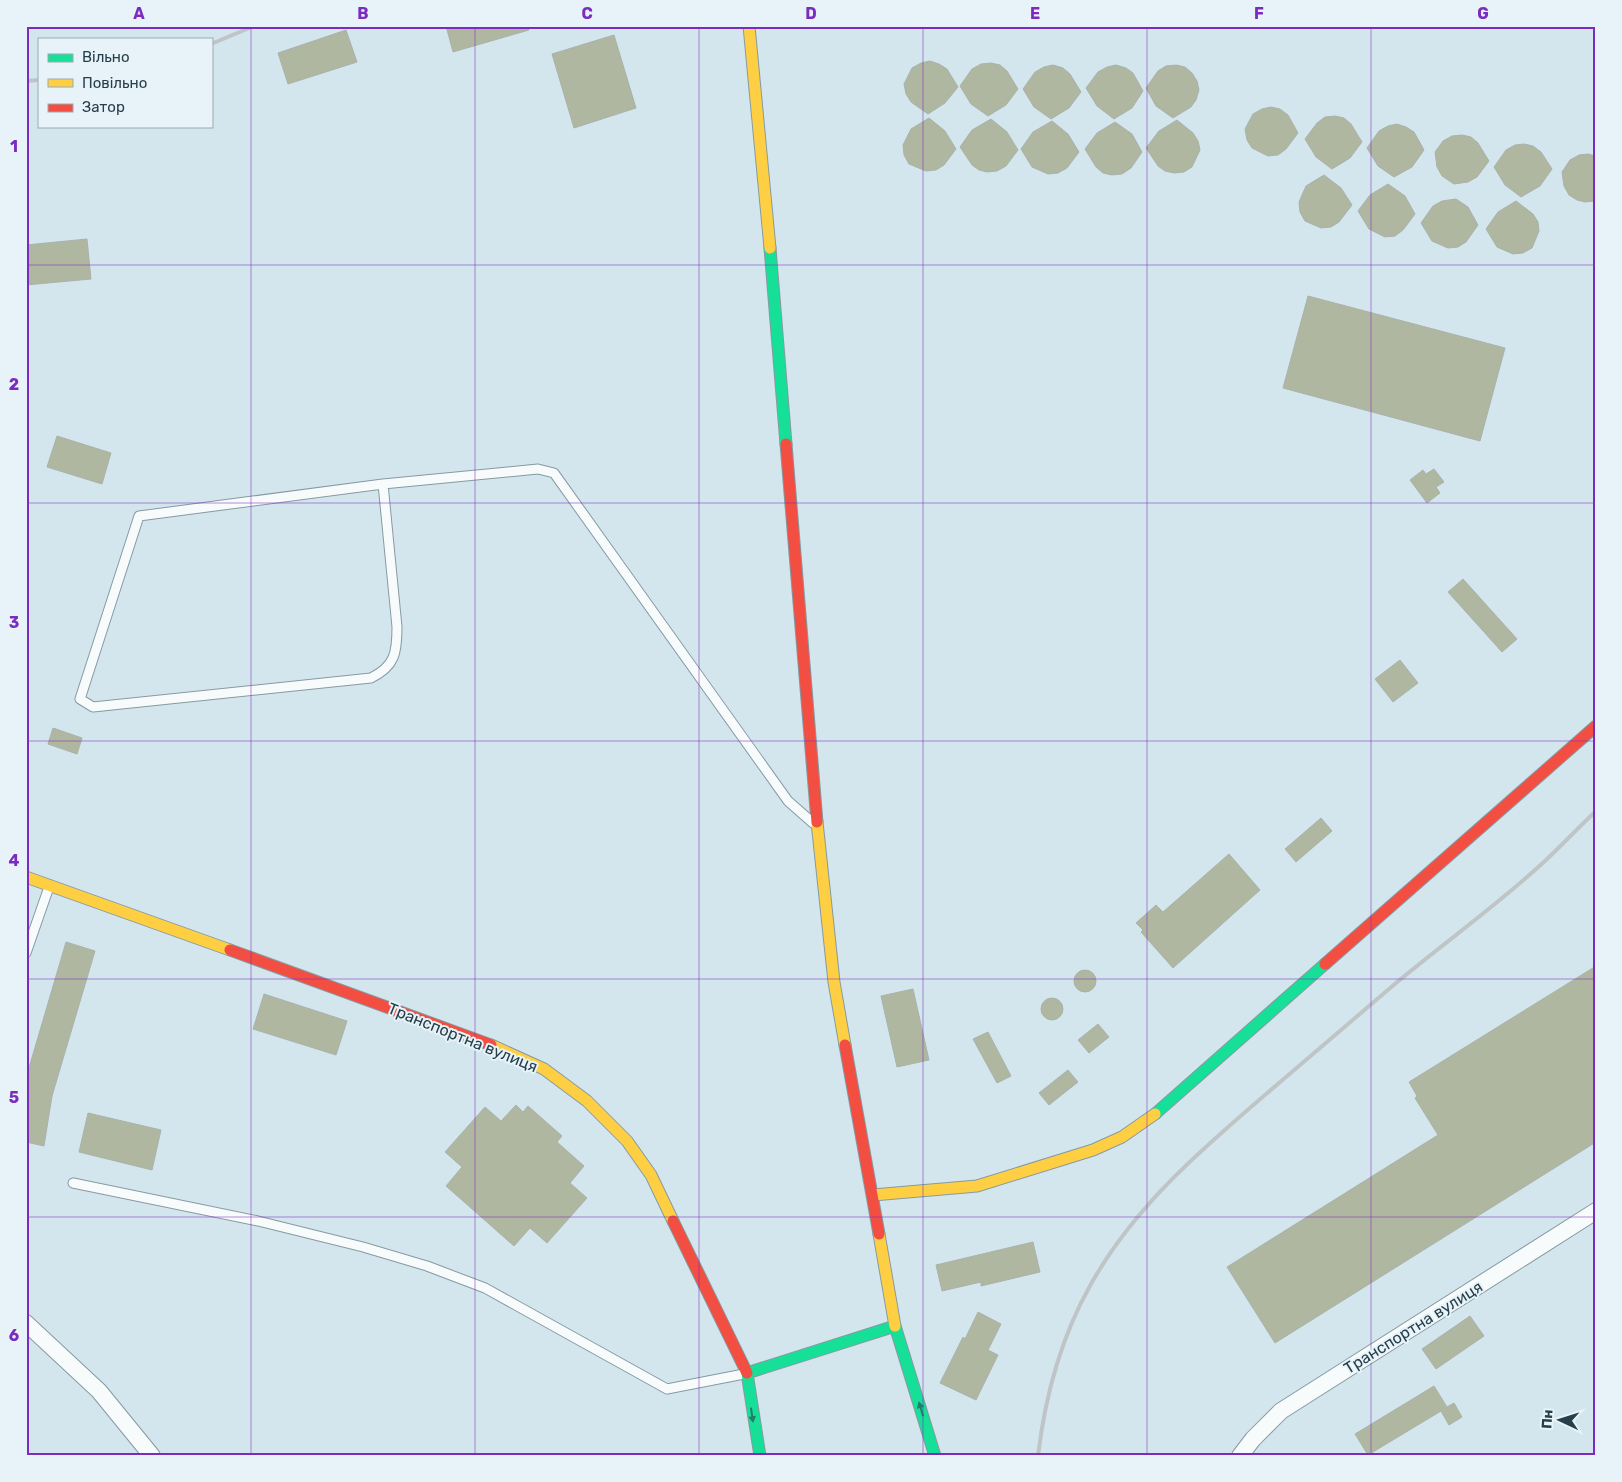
<svg xmlns="http://www.w3.org/2000/svg" width="1622" height="1482" font-family="Rubik,sans-serif">
<style>
.building{fill:#afb7a0;stroke:#aab2ac}
.lines{fill:none;stroke-linecap:round;stroke-linejoin:round}
.lane-casing{stroke:#869aa2;stroke-width:11}
.street-casing{stroke:#869aa2;stroke-width:18}
.fast-casing{stroke:#869aa2;stroke-width:13}
.slow-casing{stroke:#869aa2;stroke-width:13}
.jam-casing{stroke:#869aa2;stroke-width:13}
.lane{stroke:#f8fbfc;stroke-width:9}
.street{stroke:#f8fbfc;stroke-width:16}
.fast{stroke:#16e098;stroke-width:11}
.slow{stroke:#ffcf43;stroke-width:11}
.jam{stroke:#f24e42;stroke-width:11}
.rail{stroke:#bfc5c7;stroke-width:4}
.oneway{fill:#207f69}
.grid{fill:none;stroke:#7b2cbf;stroke-width:1;stroke-opacity:0.55}
.labels{text-anchor:middle;stroke-width:4;stroke-linejoin:round;paint-order:stroke}
.street-label{font-size:16px;fill:#263f4a;stroke:#e7f3f8}
.neatline{fill:none;stroke:#7b2cbf;stroke-width:2}
.grid-label{font-size:16px;text-anchor:middle;font-weight:bold;fill:#7b2cbf}
</style>
<rect width="100%" height="100%" fill="#d3e6ee"/>
<g class="building">
<path d="M446 26H528L529 30 453 52Z"/>
<path d="M346 30 357 62 288 84 278 53Z"/>
<path d="M614 35 636 108 574 128 552 54Z"/>
<path d="M930 61 939 64 947 69 958 87 945 103 928 114 911 102 906 94 904 84 912 68 921 63Z"/>
<path d="M991 63 1000 65 1007 71 1018 89 1006 105 988 116 971 104 960 86 972 69 981 64Z"/>
<path d="M1053 65 1063 68 1070 74 1081 92 1069 108 1051 119 1034 107 1023 89 1035 72 1044 67Z"/>
<path d="M1116 65 1126 68 1133 73 1143 91 1132 108 1114 119 1097 106 1086 88 1098 72 1107 67Z"/>
<path d="M1176 65 1185 67 1192 73 1197 81 1199 90 1196 100 1191 107 1173 118 1156 106 1146 88 1158 71 1166 66Z"/>
<path d="M1271 107 1280 109 1288 115 1298 133 1286 149 1278 155 1268 156 1252 148 1247 140 1245 129 1253 114 1262 109Z"/>
<path d="M1335 116 1344 118 1351 124 1362 142 1350 158 1332 169 1316 157 1305 139 1317 123 1325 117Z"/>
<path d="M929 118 945 131 956 149 944 165 936 170 926 171 909 164 904 155 903 145 911 129Z"/>
<path d="M991 119 1007 132 1018 150 1006 166 997 171 987 172 979 170 972 165 960 147 972 130Z"/>
<path d="M1177 120 1193 133 1198 141 1200 150 1192 167 1184 172 1174 173 1165 171 1158 166 1146 148 1159 131Z"/>
<path d="M1052 121 1068 134 1079 152 1067 168 1058 173 1048 174 1032 167 1021 149 1033 132Z"/>
<path d="M1115 122 1132 134 1142 152 1131 168 1122 174 1112 175 1103 173 1096 167 1085 149 1097 133Z"/>
<path d="M1397 124 1406 127 1414 132 1424 150 1412 167 1394 177 1378 166 1367 148 1379 131 1388 126Z"/>
<path d="M1462 135 1471 137 1478 143 1489 161 1477 177 1468 182 1454 184 1442 176 1437 167 1435 152 1443 141 1452 136Z"/>
<path d="M1524 144 1533 146 1541 152 1552 169 1540 186 1521 197 1505 185 1494 167 1506 150 1515 145Z"/>
<path d="M1588 154 1596 156V201L1585 202 1577 200 1569 195 1564 186 1562 172 1570 160 1579 155Z"/>
<path d="M1324 175 1341 188 1352 205 1339 222 1331 227 1321 228 1305 221 1300 212 1299 202 1306 186Z"/>
<path d="M1388 184 1405 196 1415 214 1403 230 1395 236 1385 237 1369 229 1358 211 1370 195Z"/>
<path d="M1456 199 1468 207 1478 225 1466 242 1458 247 1448 248 1432 241 1421 223 1433 206 1442 201Z"/>
<path d="M1516 201 1533 214 1538 222 1539 231 1532 248 1523 253 1513 254 1497 247 1486 229 1498 212Z"/>
<path d="M87 239 91 279 26 285V245Z"/>
<path d="M1308 296 1505 348 1480 441 1283 388Z"/>
<path d="M57 436 111 453 102 484 47 467Z"/>
<path d="M1434 469 1444 482 1436 487 1440 493 1427 503 1410 480 1423 470 1426 474Z"/>
<path d="M1463 579 1517 639 1502 652 1448 592Z"/>
<path d="M1400 660 1418 683 1393 702 1375 679Z"/>
<path d="M53 728 82 738 77 754 48 744Z"/>
<path d="M1321 818 1332 831 1296 862 1285 849Z"/>
<path d="M1229 854 1260 890 1173 968 1141 932 1143 930 1136 923 1156 905 1163 912Z"/>
<path d="M66 942 95 951 52 1096 44 1146 26 1142V1078Z"/>
<path d="M1596 966V1142L1275 1343 1227 1267 1438 1135 1415 1098 1417 1096 1409 1082Z"/>
<circle cx="1085" cy="981" r="11"/>
<path d="M913 989 929 1060 897 1067 881 996Z"/>
<path d="M264 994 347 1021 336 1055 253 1029Z"/>
<circle cx="1052" cy="1009" r="11"/>
<path d="M1098 1024 1109 1037 1089 1053 1078 1040Z"/>
<path d="M988 1032 1011 1076 997 1083 973 1039Z"/>
<path d="M1068 1070 1078 1082 1049 1105 1039 1093Z"/>
<path d="M516 1105 523 1112 528 1106 562 1136 557 1142 584 1166 570 1183 587 1198 547 1243 530 1228 514 1246 446 1186 462 1167 445 1152 485 1107 501 1121Z"/>
<path d="M88 1113 161 1130 152 1170 79 1152Z"/>
<path d="M1033 1242 1040 1272 981 1286V1282L942 1291 936 1265Z"/>
<path d="M978 1312 1001 1324 988 1350 998 1355 976 1400 940 1383 963 1337 965 1339Z"/>
<path d="M1470 1316 1484 1336 1436 1369 1422 1349Z"/>
<path d="M1434 1386 1447 1407 1454 1403 1462 1417 1449 1425 1441 1411 1368 1455 1355 1434Z"/>
</g>
<g class="lines">
<defs>
<g id="lane">
<path d="M383 484 397 627C397 653 395 666 371 678L93 707 80 699 139 516 383 484 538 469 554 473 788 801 813 823"/>
<path d="M26 953 49 887"/>
<path d="M73 1183 258 1221 363 1247 427 1266 485 1288 667 1389 744 1374"/>
</g>
<g id="street">
<path d="M26 1323 99 1391 152 1456"/>
<path d="M1240 1456 1253 1439 1281 1411 1596 1211"/>
</g>
<g id="fast">
<path d="M770 248 786 444"/>
<path d="M1155 1114 1325 964"/>
<path d="M760 1456 747 1373 895 1326 935 1456"/>
</g>
<g id="slow">
<path d="M749 26 770 248"/>
<path d="M817 822 834 982 845 1045"/>
<path d="M26 877 230 950"/>
<path d="M491 1045 544 1069 587 1101 627 1141 651 1175 673 1221"/>
<path d="M873 1195 977 1186 1093 1150 1122 1137 1155 1114"/>
<path d="M879 1234 895 1326"/>
</g>
<g id="jam">
<path d="M786 444 817 822"/>
<path d="M230 950 491 1045"/>
<path d="M1325 964 1596 726"/>
<path d="M845 1045 879 1234"/>
<path d="M673 1221 747 1373"/>
</g>
</defs>
<use href="#lane" class="lane-casing"/>
<use href="#street" class="street-casing"/>
<use href="#fast" class="fast-casing"/>
<use href="#slow" class="slow-casing"/>
<use href="#jam" class="jam-casing"/>
<use href="#lane" class="lane"/>
<use href="#street" class="street"/>
<use href="#fast" class="fast"/>
<use href="#slow" class="slow"/>
<use href="#jam" class="jam"/>
<g class="rail">
<path d="M211 44 254 26"/>
<path d="M26 81 39 80"/>
<path d="M1038 1456C1045 1397 1061 1337 1091 1284 1137 1202 1208 1144 1279 1083 1318 1050 1357 1016 1396 983 1445 942 1499 904 1546 860 1563 844 1579 827 1596 811"/>
</g>
</g>
<defs><path id="oneway-solid" d="M-6-.8H1V-3.2L6.5 0L1 3.2V.8H-6Z" transform="scale(1.25)"/></defs>
<g class="oneway">
<use href="#oneway-solid" transform="translate(921 1409) rotate(-107)"/>
<use href="#oneway-solid" transform="translate(752 1415) rotate(82)"/>
</g>
<path class="grid" d="M251 26V1456M475 26V1456M699 26V1456M923 26V1456M1147 26V1456M1371 26V1456M26 265H1596M26 503H1596M26 741H1596M26 979H1596M26 1217H1596"/>
<g class="labels">
<g class="street-label">
<text transform="translate(463 1037) rotate(22)" y="6">Транспортна вулиця</text>
<text transform="translate(1413 1327) rotate(-32)" y="6">Транспортна вулиця</text>
</g>
</g>
<rect width="1622" height="1482" fill="none" stroke="#e7f3f8" stroke-width="55"/>
<rect x="38" y="38" width="175" height="90" fill="#e7f3f8" stroke="#9aabb2"/>
<rect x="48" y="54" width="25" height="8" fill="#16e098" stroke="#9aabb2"/>
<text x="82" y="62" font-size="15" fill="#263f4a">Вільно</text>
<rect x="48" y="79" width="25" height="8" fill="#ffcf43" stroke="#9aabb2"/>
<text x="82" y="88" font-size="15" fill="#263f4a">Повільно</text>
<rect x="48" y="104" width="25" height="8" fill="#f24e42" stroke="#9aabb2"/>
<text x="82" y="112" font-size="15" fill="#263f4a">Затор</text>
<g transform="translate(1560 1420) rotate(274)" stroke="#e7f3f8" stroke-width="4" paint-order="stroke">
<path d="M0-4L9 19L0 12L-9 19Z" fill="#263f4a"/>
<text y="-8" font-size="14" font-weight="bold" text-anchor="middle" fill="#263f4a">Пн</text>
</g>
<rect x="28" y="28" width="1566" height="1426" class="neatline"/>
<g class="grid-label">
<text x="139" y="19">A</text>
<text x="363" y="19">B</text>
<text x="587" y="19">C</text>
<text x="811" y="19">D</text>
<text x="1035" y="19">E</text>
<text x="1259" y="19">F</text>
<text x="1483" y="19">G</text>
<text x="14" y="152">1</text>
<text x="14" y="390">2</text>
<text x="14" y="628">3</text>
<text x="14" y="866">4</text>
<text x="14" y="1103">5</text>
<text x="14" y="1341">6</text>
</g>
</svg>
